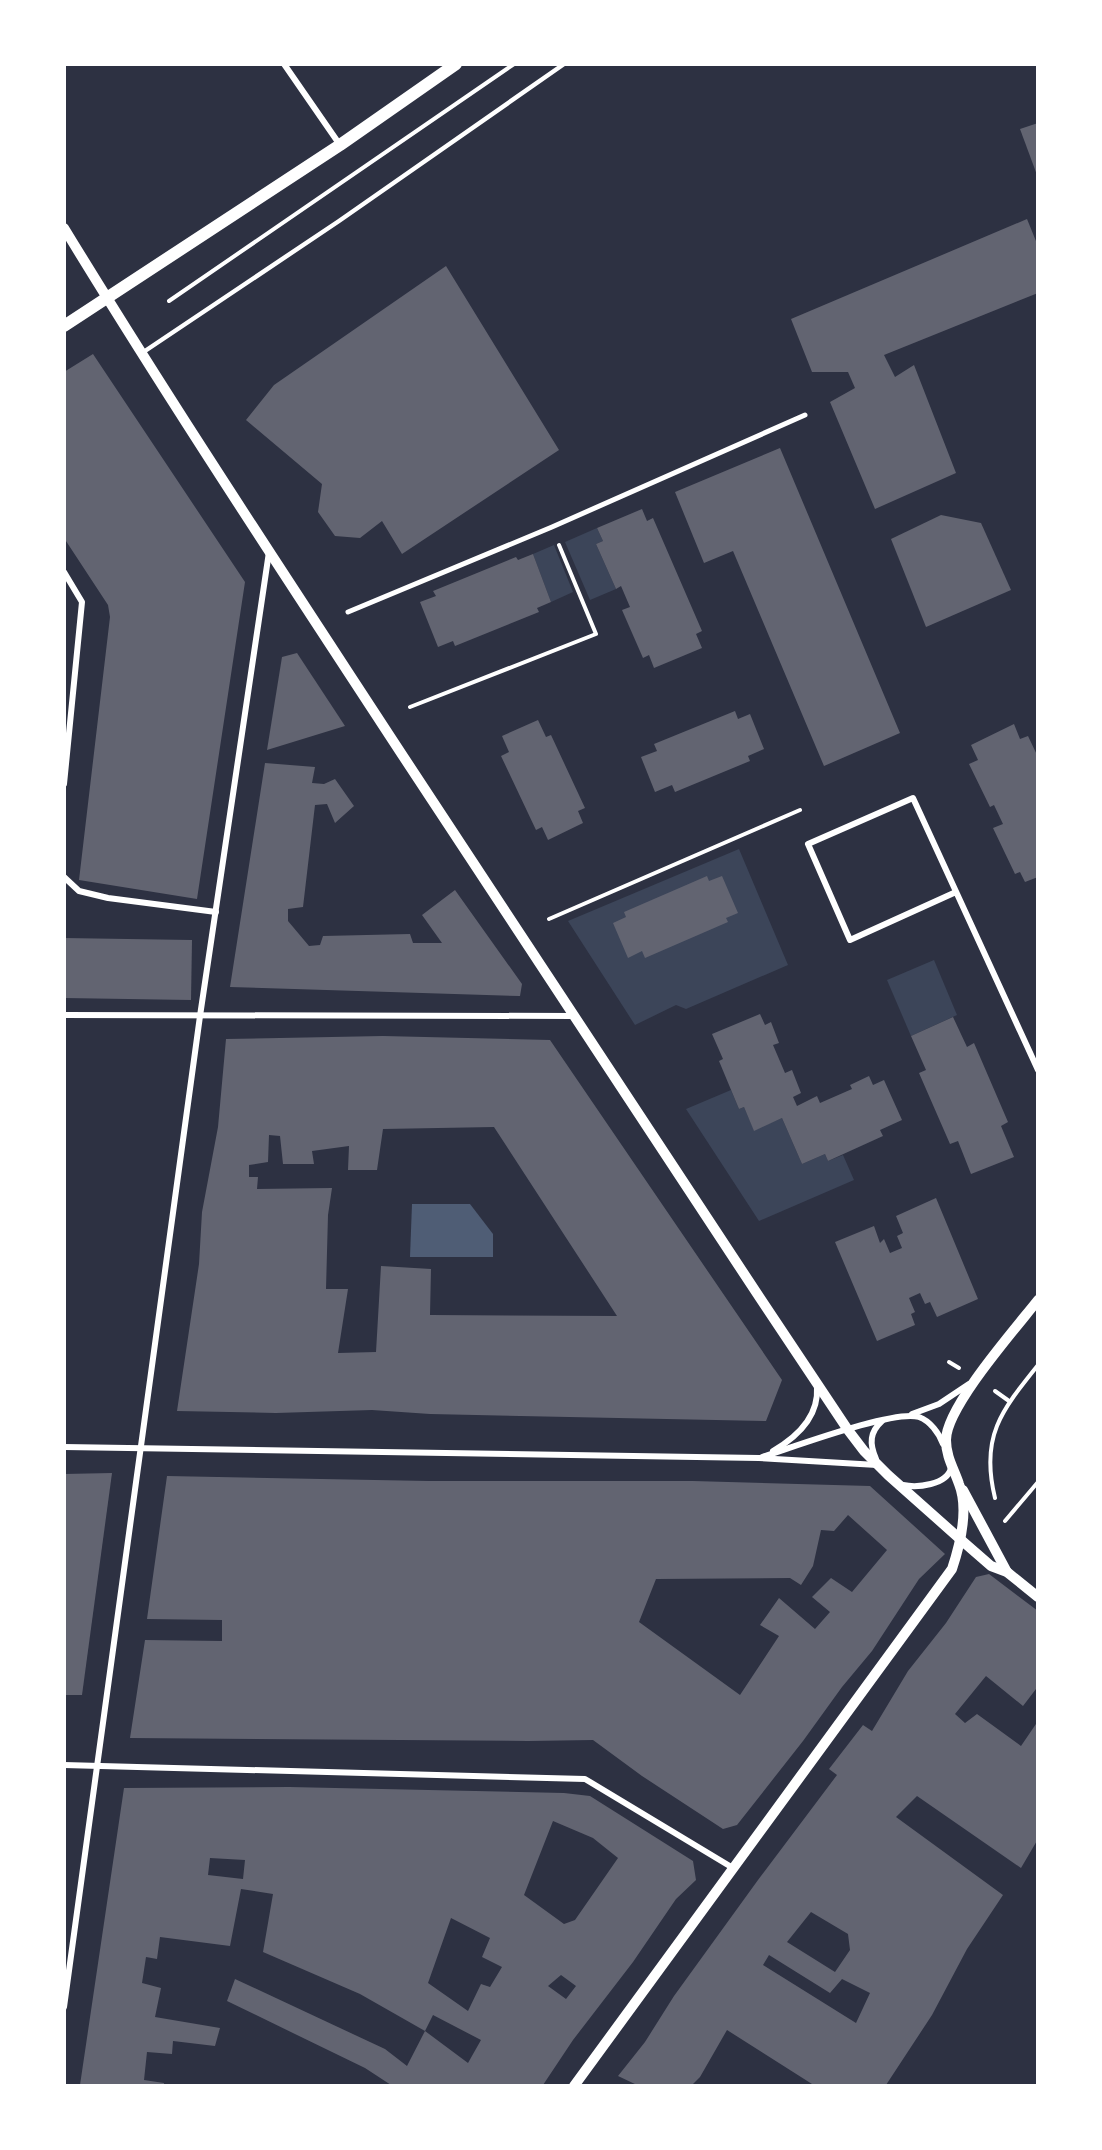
<svg xmlns="http://www.w3.org/2000/svg" width="1102" height="2150" font-family="'Archivo Narrow',sans-serif">
<style>
.green{fill:#3c4559}
.water{fill:#4f5d75}
.building{fill:#626471;fill-rule:evenodd}
.lines{fill:none;stroke-linecap:round;stroke-linejoin:round}
.path{stroke:#fff;stroke-width:4}
.service{stroke:#fff;stroke-width:4.5}
.pedestrian{stroke:#fff;stroke-width:5}
.minor{stroke:#fff;stroke-width:6}
.tertiary{stroke:#fff;stroke-width:10}
.secondary{stroke:#fff;stroke-width:12}
</style>
<rect width="100%" height="100%" fill="#2d3142"/>
<g class="green">
<path d="M597 528 603 541 596 544 616 589 590 600 565 542Z"/>
<path d="M554 545 573 592 551 602 533 554Z"/>
<path d="M739 849 788 965 686 1009 676 1005 635 1025 568 921Z"/>
<path d="M934 960 957 1015 911 1036 887 980Z"/>
<path d="M731 1090 739 1109 744 1107 754 1130 782 1118 802 1164 825 1154 828 1161 843 1155 854 1180 759 1221 686 1109Z"/>
</g>
<path class="water" d="M412 1204H470L493 1234V1257H410Z"/>
<g class="building">
<path d="M1038 123V175H1037L1020 129Z"/>
<path d="M1027 219 1038 246V293L884 355 895 377 914 365 956 473 875 509 830 402 855 388 848 372H812L791 319Z"/>
<path d="M446 266 559 450 402 554 382 521 360 538 335 536 318 512 322 484 246 420 274 385Z"/>
<path d="M93 354 245 582 197 899 79 880 110 617 108 605 64 538V372Z"/>
<path d="M780 448 900 733 824 766 733 551 704 563 675 492Z"/>
<path d="M642 509 647 521 653 518 702 631 696 634 702 648 654 668 649 655 643 658 622 610 630 607 621 586 616 589 596 544 603 541 597 528Z"/>
<path d="M941 515 981 523 1011 590 926 627 891 539Z"/>
<path d="M533 554 551 602 537 608 539 612 455 646 453 641 438 647 420 602 436 596 433 591 516 557 518 560Z"/>
<path d="M297 653 345 726 267 750 282 657Z"/>
<path d="M735 711 738 719 750 714 764 749 748 756 750 761 675 792 672 785 655 792 641 757 657 751 654 744Z"/>
<path d="M538 720 546 737 551 735 585 808 578 811 583 823 548 840 542 827 536 830 501 756 509 752 502 736Z"/>
<path d="M1014 724 1020 739 1028 736 1038 757V877L1025 882 1020 872 1015 874 993 828 1003 824 994 805 990 807 969 764 978 760 971 745Z"/>
<path d="M265 763 315 767 312 783 324 784 335 779 354 806 335 823 327 804 315 805 303 907 288 909V921L309 946 320 945 323 936 410 934 413 943H442L422 915 455 890 522 984 520 996 230 987Z"/>
<path d="M707 876 709 881 722 876 738 913 726 918 728 922 645 958 642 951 628 958 613 923 626 917 624 912Z"/>
<path d="M64 938 192 940 191 1000 64 998Z"/>
<path d="M760 1014 765 1025 771 1022 779 1043 773 1045 785 1073 792 1070 801 1093 793 1097 797 1106 817 1096 820 1103 852 1089 850 1085 869 1076 873 1085 884 1080 902 1120 880 1130 883 1136 828 1161 825 1154 802 1164 782 1118 754 1131 744 1107 739 1109 719 1061 723 1059 712 1034Z"/>
<path d="M953 1017 967 1047 974 1043 1008 1122 1001 1126 1014 1157 971 1174 958 1141 950 1144 919 1073 926 1070 911 1036Z"/>
<path d="M383 1036 550 1040 782 1380 766 1421 430 1414 372 1410 276 1413 177 1411 199 1264 202 1212 218 1127 226 1039ZM494 1127 617 1316 430 1315 431 1269 381 1266 376 1352 338 1353 348 1289H326L328 1215 332 1188 257 1189 258 1177H249V1165L268 1162 269 1135 280 1136 283 1164H314L312 1151 349 1146 348 1170H377L383 1129Z"/>
<path d="M936 1198 978 1299 937 1317 930 1302 925 1304 920 1293 909 1298 915 1312 911 1314 915 1325 877 1341 835 1242 874 1226 880 1243 884 1239 890 1253 902 1248 897 1236 903 1233 896 1216Z"/>
<path d="M112 1473 82 1695H64V1474Z"/>
<path d="M167 1476 429 1481H693L870 1486 945 1554 919 1579 872 1651 842 1687 803 1741 737 1825 723 1829 642 1776 593 1740 528 1741 130 1738 145 1640 222 1641V1620L147 1619ZM848 1515 887 1550 852 1592 831 1578 812 1597 830 1612 815 1629 779 1598 760 1625 779 1636 740 1695 639 1622 656 1579 790 1578 801 1585 813 1566 821 1530 834 1531Z"/>
<path d="M989 1574 1038 1611V1690L1036 1689 1023 1706 986 1676 955 1714 965 1723 977 1714 1021 1746 1038 1721V1839L1021 1868 917 1796 896 1817 1003 1895 967 1949 932 2015 886 2085H811L812 2084 727 2030 700 2077 692 2085H637L618 2076 645 2042 674 1996 758 1880 837 1775 829 1769 863 1725 872 1731 908 1671 946 1623 976 1577ZM811 1912 848 1934 850 1950 835 1972 787 1942ZM769 1955 830 1993 842 1979 870 1993 856 2023 763 1965Z"/>
<path d="M289 1787 564 1793 590 1796 693 1861 696 1880 676 1899 633 1962 573 2040 543 2085H391L365 2068 227 2001 235 1979 385 2049 407 2066 425 2031 468 2063 481 2040 433 2015 425 2031 360 1994 263 1952 273 1894 241 1889 230 1946 160 1937 157 1959 146 1957 142 1983 161 1988 155 2017 220 2028 215 2046 173 2041 172 2054 147 2052 144 2080 164 2083V2085H80L124 1788ZM553 1821 593 1838 618 1858 575 1920 564 1924 524 1895ZM210 1858 245 1860 243 1879 208 1875ZM451 1918 490 1938 482 1957 502 1967 490 1987 481 1984 468 2011 428 1983ZM561 1975 576 1986 566 1999 548 1986Z"/>
</g>
<g class="lines">
<g class="path">
<path d="M169 301 514 64"/>
<path d="M410 707 596 634 559 545"/>
<path d="M549 919 800 810"/>
<path d="M949 1362 959 1368"/>
<path d="M995 1391 1009 1401"/>
<path d="M995 1498C980 1437 1001 1411 1038 1365"/>
<path d="M1005 1521 1038 1482"/>
</g>
<path class="service" d="M142 353 339 221 564 64"/>
<path class="pedestrian" d="M348 612 552 527 805 415"/>
<g class="minor">
<path d="M284 64 340 145"/>
<path d="M64 572 82 602 64 784"/>
<path d="M64 877 79 891 108 898 216 912"/>
<path d="M956 892 850 940 808 844 913 798 1038 1070"/>
<path d="M64 1015 573 1016"/>
<path d="M912 1414 939 1404 969 1384"/>
<path d="M64 1447 759 1458 877 1465"/>
<path d="M773 1451C797 1437 819 1417 817 1387"/>
<path d="M762 1457C791 1448 895 1409 919 1417 930 1421 939 1433 943 1444"/>
<path d="M876 1459C869 1443 870 1432 882 1421"/>
<path d="M903 1485C917 1488 947 1485 951 1468"/>
<path d="M64 1765 585 1779 733 1868"/>
<path d="M64 2007 200 1016 269 552"/>
</g>
<g class="tertiary">
<path d="M64 228C172 405 286 577 399 750 547 977 697 1204 848 1430L864 1451 888 1475 960 1539 991 1566 1007 1572 1038 1597"/>
<path d="M963 1490 1007 1572"/>
<path d="M574 2086 952 1569C960 1545 969 1509 959 1484 954 1469 946 1457 946 1440 946 1407 1016 1328 1038 1300"/>
</g>
<path class="secondary" d="M64 326 340 145 456 64"/>
</g>
<rect width="1102" height="2150" fill="none" stroke="#ffffff" stroke-width="132"/>
</svg>
